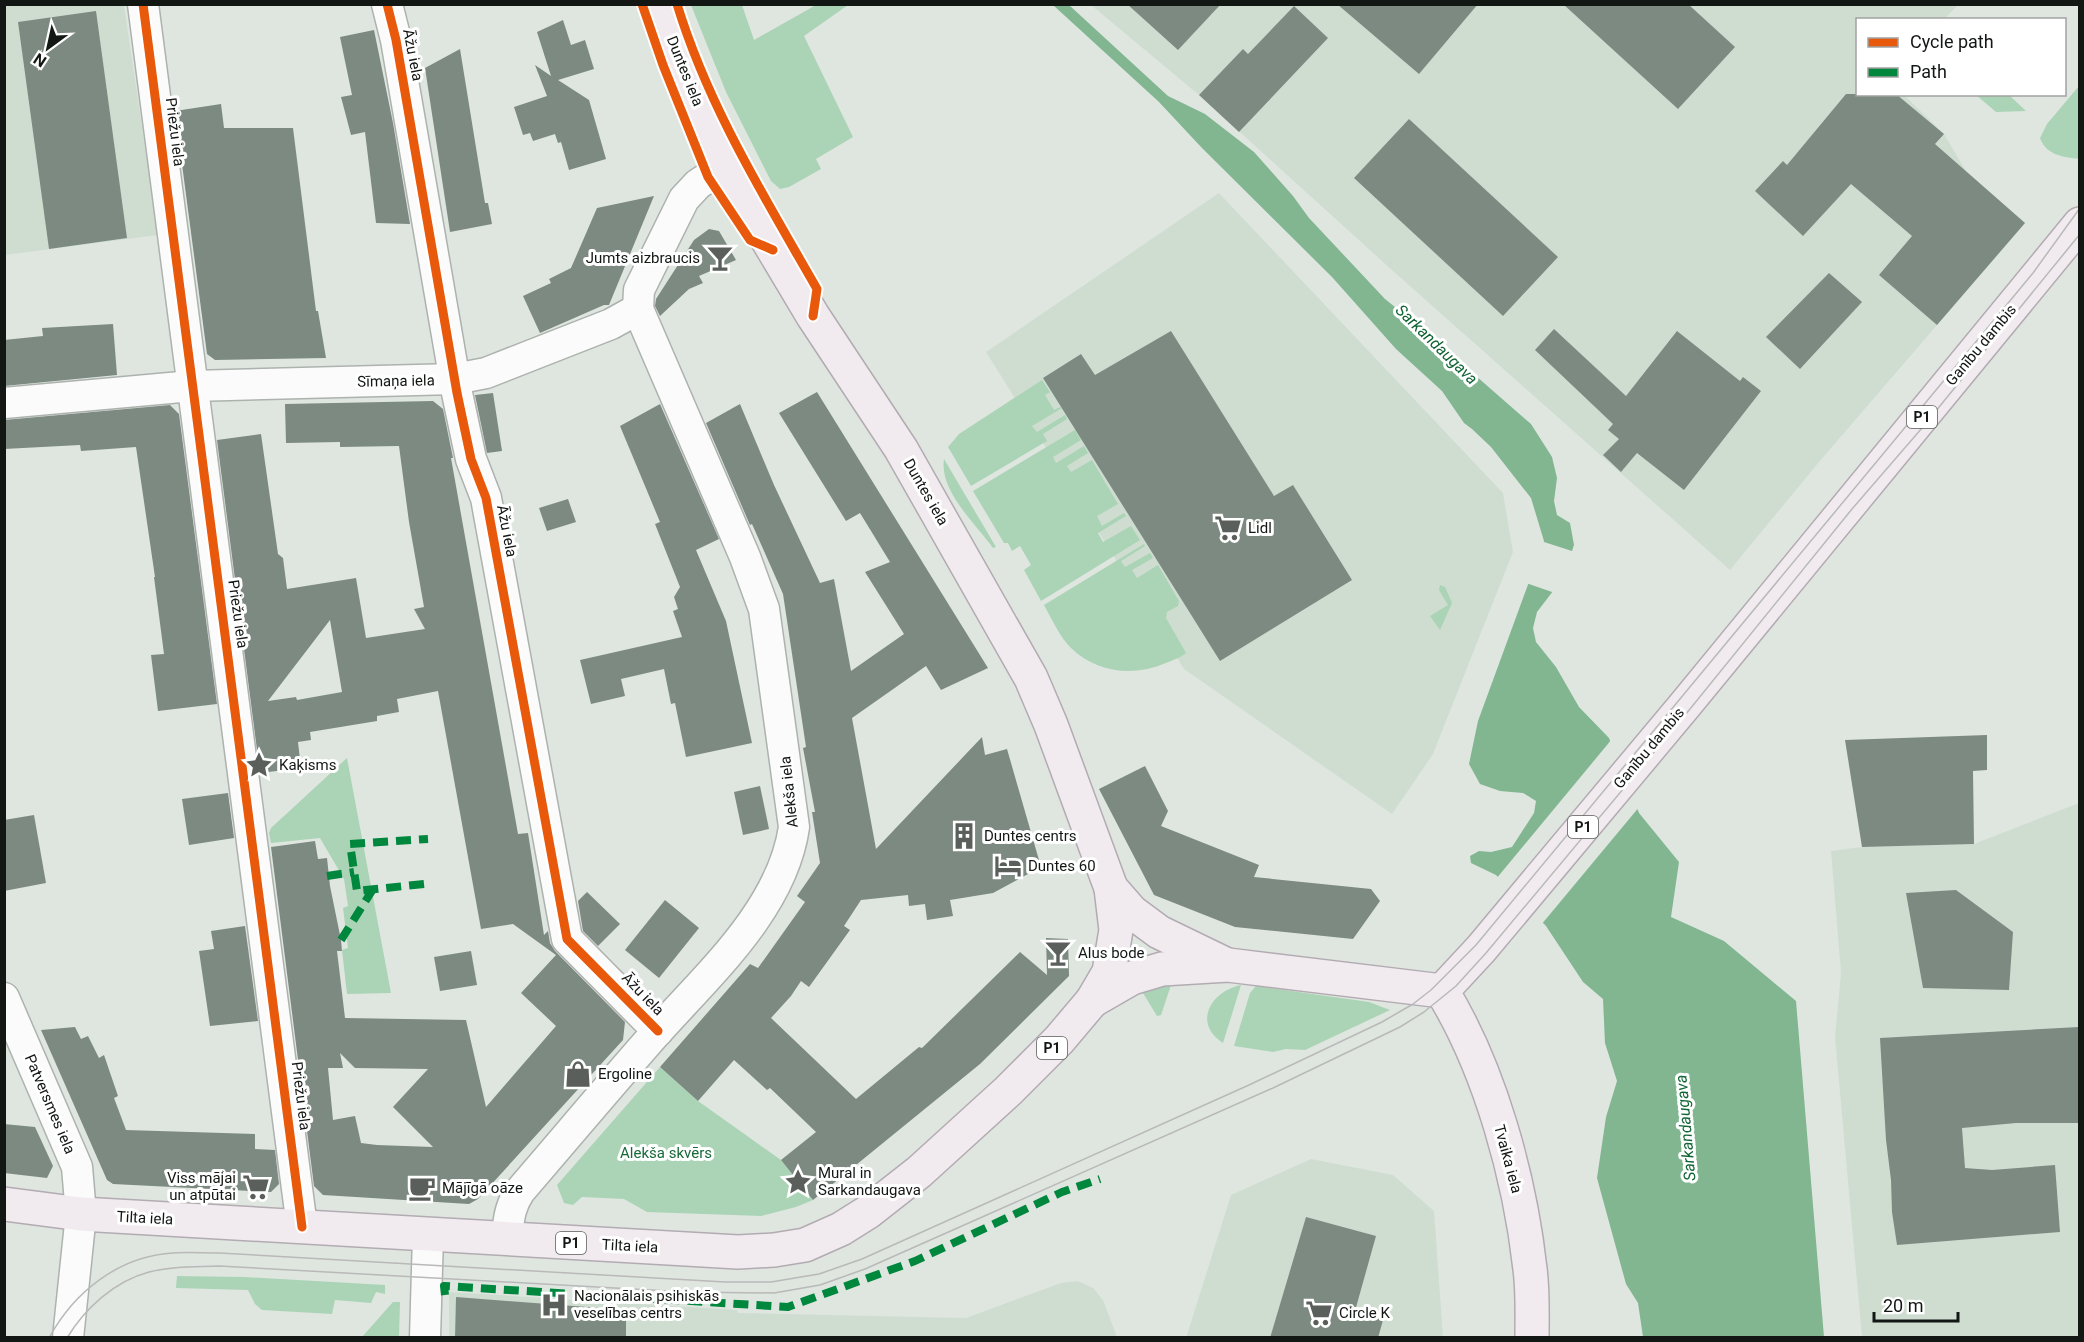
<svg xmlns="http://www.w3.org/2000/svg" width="2084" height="1342" font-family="Roboto,sans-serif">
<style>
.built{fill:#cfddd1}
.green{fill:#aad4b5}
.water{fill:#81b691}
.pier{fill:#dfe6e0}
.building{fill:#7d8a81;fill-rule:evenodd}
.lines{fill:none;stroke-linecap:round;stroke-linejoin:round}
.minor-casing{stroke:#adb2ae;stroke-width:33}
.major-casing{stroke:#b3abb2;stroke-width:36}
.minor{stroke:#fafbfa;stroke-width:30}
.major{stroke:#f1ebef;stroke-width:33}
.tram{stroke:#b8b9b8;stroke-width:1.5}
.quiet{stroke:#00873e;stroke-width:8;stroke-dasharray:15 8;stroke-linecap:butt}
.cycleway-casing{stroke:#fff;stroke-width:13}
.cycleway{stroke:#e8590c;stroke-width:9}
.labels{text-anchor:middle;stroke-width:6;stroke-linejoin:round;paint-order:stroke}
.shield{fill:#fff;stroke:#5a5d5a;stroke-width:1.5}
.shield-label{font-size:14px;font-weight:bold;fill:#131714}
.street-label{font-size:15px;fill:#131714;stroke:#fff}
.poi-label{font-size:15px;fill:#131714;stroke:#fff;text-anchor:start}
.park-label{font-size:15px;fill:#186938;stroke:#fff}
.water-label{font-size:16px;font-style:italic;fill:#116434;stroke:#fff}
</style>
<rect width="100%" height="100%" fill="#dfe6e0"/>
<g class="built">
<path d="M4 5H124L158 235 5 255Z"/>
<path d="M1091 5H1958L1944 19 1858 20V94L1904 95 1944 134 1966 171 2025 223 1819 462 1730 570 1393 271 1199 95Z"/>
<path d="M1219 193 1503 493 1513 552 1433 754 1392 814 1184 669 986 352Z"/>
<path d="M2079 803V1337H1862L1835 1037 1841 973 1831 851 1862 847 1974 844Z"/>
<path d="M1311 1159 1393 1175 1434 1211 1443 1337 1186 1338 1231 1195Z"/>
<path d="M1078 1281 1093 1288 1103 1300 1117 1337 449 1338V1292L737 1310 738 1313 966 1318 1061 1283Z"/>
</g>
<g class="green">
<path d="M691 5H742L754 40 816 5H848L804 36 853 137 816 159 821 169 789 187 780 189 771 181 726 92Z"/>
<path d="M2079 86V159C2063 157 2046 155 2040 138L2047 124Z"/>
<path d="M1976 95H2009L2026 111 1996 112Z"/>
<path d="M1042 380 1050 392 1045 395 1054 410 1060 407 1062 408 1032 426 1037 432 1065 415 1067 419 1043 434 1047 441 971 486 948 447 959 434Z"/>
<path d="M1075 430 1081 440 1053 457 1056 463 1084 446 1088 453 1067 466 1071 472 1092 460 1118 504 1097 516 1102 526 1124 513 1126 516 1098 533 1103 542 1131 526 1140 540 1041 601 1024 570 1031 565 1020 546 1012 551 1008 543H1004L973 491Z"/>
<path d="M944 459 996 547 993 548C976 524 939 491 944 459Z"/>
<path d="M1144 544 1145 546 1121 561 1125 567 1150 553 1153 558 1132 570 1137 578 1158 565 1179 601 1178 606 1167 612 1166 618 1186 653C1180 658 1173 660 1166 663 1133 677 1097 673 1071 648 1059 636 1052 619 1044 605Z"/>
<path d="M1440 585 1445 587 1452 603 1440 630 1430 616 1448 605 1439 590Z"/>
<path d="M347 758 391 993 347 994 342 950 348 948 343 908 348 906 344 879 320 838 271 843 269 833 271 828Z"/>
<path d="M1153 985H1171L1161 1015 1157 1016 1143 993Z"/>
<path d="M1241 985 1223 1043C1192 1023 1211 991 1241 985Z"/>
<path d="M1256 986 1369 1002 1390 1010 1305 1050 1286 1049 1273 1052 1234 1046 1250 993Z"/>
<path d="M660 1067 698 1101 781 1160 813 1200 796 1207 761 1216 647 1212 624 1199 582 1197 573 1205 564 1203 557 1185Z"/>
<path d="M177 1276 244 1277 385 1285V1294L376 1292 371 1303 335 1300 332 1314 262 1310 255 1304 248 1290 176 1288Z"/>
<path d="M393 1302H400L399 1337H362Z"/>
</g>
<path class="water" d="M1053 5H1069L1168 96 1205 114 1254 152 1293 196 1309 218 1385 299 1421 328 1446 357 1476 376 1531 424 1552 457 1557 478 1554 501 1557 515 1570 523 1574 545 1563 578 1537 612 1533 628 1536 642 1556 667 1579 707 1609 738 1639 813 1679 862 1671 917 1724 941 1796 1001 1824 1337H1643L1638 1303 1626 1284 1597 1178 1606 1117 1617 1081 1605 1043 1603 999 1583 982 1546 926 1496 875 1471 863 1470 856 1479 851 1491 852 1512 847 1534 813 1536 801 1523 793 1500 791 1480 784 1469 764 1478 721 1544 541 1531 498 1491 447 1472 429 1464 423 1442 391 1396 349 1332 277 1202 148 1159 102Z"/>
<g class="pier">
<path d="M1541 541 1575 552 1566 579 1555 593 1526 583Z"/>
<path d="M1612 739 1640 806 1541 925 1496 879Z"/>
</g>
<g class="building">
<path d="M1127 4H1221L1178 50Z"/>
<path d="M1337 4H1478L1419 74Z"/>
<path d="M1563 4H1688L1735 47 1678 109Z"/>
<path d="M1294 6 1328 38 1239 132 1199 95 1243 49 1248 54Z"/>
<path d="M96 11 127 238 49 249 18 22Z"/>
<path d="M563 20 571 45 585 40 594 69 558 80 589 100 606 159 569 170 561 142 558 143 555 134 533 141 530 133 523 135 514 107 547 96 535 65 551 76 537 32Z"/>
<path d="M374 30 393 123 410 224 376 223 365 132 351 135 341 97 352 95 340 37Z"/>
<path d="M460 49 485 203H488L492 224 450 232 425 68Z"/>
<path d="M1846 94H1896L1944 134 1935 144 2025 223 1937 325 1879 275 1912 236 1851 184 1803 236 1755 191 1783 161 1787 165Z"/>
<path d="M221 104 224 128H293L316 311H318L326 358 215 360 207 354 175 111Z"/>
<path d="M1409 119 1558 257 1503 316 1354 178Z"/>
<path d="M654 196 609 305H604L540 333 523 296 551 283 549 279 571 268 597 208Z"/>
<path d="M709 229 719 231 736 260 699 276 703 283 689 289 660 316 655 306 656 299 694 240Z"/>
<path d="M1829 273 1862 302 1800 369 1766 337Z"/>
<path d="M113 324 117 375 4 386V340L43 336 42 328Z"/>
<path d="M1554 329 1626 396 1677 331 1740 381 1743 377 1761 391 1684 490 1637 453 1621 472 1603 455 1619 439 1608 430 1613 424 1535 350Z"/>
<path d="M1171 331 1274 496 1293 485 1352 580 1220 661 1043 378 1081 354 1095 375Z"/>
<path d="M817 392 988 668 941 690 926 666 852 718 876 849 982 737 985 755 1007 749 1041 867 993 893 950 900 953 916 927 920 925 904 909 906 908 895 861 900 844 926 850 930 809 987 801 981 791 996 771 1018 856 1099 919 1047 922 1048 1020 952 1047 975 1046 938 1068 939 1069 976 980 1064 813 1200 781 1160 816 1132 770 1088 767 1090 734 1060 698 1101 660 1067 750 964 758 968 805 902 797 896 820 863 812 812H815L803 748 806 747 783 594 752 524 750 525 706 423 740 404 774 485 820 583 834 579 851 671 904 634 865 572 890 562 860 513 846 521 779 413Z"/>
<path d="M493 393 502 451 487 453 475 395Z"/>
<path d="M433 401 443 409 453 458H451L518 834 528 833 544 935 548 931 550 943 555 951 625 1022 623 1040 478 1199 469 1204 323 1195 314 1186 271 847 315 841 318 859 327 858 330 886 341 940 342 951H337L345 1018 466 1020 486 1107 556 1026 521 993 556 955 513 924 481 929 438 691 397 699 399 712 377 716V721L310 732 311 740 298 742 301 768 260 773 217 440 261 434 278 554 283 558 287 589 356 578 366 638 425 629 414 609 424 607 409 522 399 446 340 447V442L286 443 285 404ZM330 620 342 692 297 700 296 697 268 701ZM340 1053 355 1068 428 1069 393 1107 433 1147 377 1145 361 1143 355 1116 333 1120 328 1068H343Z"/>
<path d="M660 404 719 539 696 550 726 621 752 743 686 757 675 703 671 704 664 669 621 679 625 696 591 704 580 660 682 637 673 611 678 609 674 597 680 587 655 524 660 522 620 426Z"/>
<path d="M170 405 179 414 217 704 158 711 151 655 164 654 154 577H155L136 447 81 451 80 445 4 449V420Z"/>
<path d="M568 499 576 522 547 531 539 508Z"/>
<path d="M1987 735V770L1973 771 1974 844 1862 847 1845 740Z"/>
<path d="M1145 766 1168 811 1161 826 1259 865 1254 877 1371 889 1380 901 1353 939 1235 927 1154 895 1099 789Z"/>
<path d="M760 786 769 829 743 835 734 792Z"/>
<path d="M228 793 234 838 189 845 182 799Z"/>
<path d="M34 815 46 883 4 891V820Z"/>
<path d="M1956 890 2013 932 2009 990 1923 988 1906 893Z"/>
<path d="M587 892 620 924 598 946 583 931 578 901Z"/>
<path d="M665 900 699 928 659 978 625 950Z"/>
<path d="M245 926 258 1021 210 1026 199 951 214 949 211 931Z"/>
<path d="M471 951 477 985 440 991 434 957Z"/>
<path d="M75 1027 81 1039 88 1036 99 1058 104 1055 118 1096 114 1098 126 1130 255 1134V1149L275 1150 279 1184 271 1192 113 1184 107 1180 41 1030Z"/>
<path d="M2079 1027V1123H2016L1962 1128 1965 1168 1992 1170 2055 1165 2060 1232 1897 1245 1892 1212 1891 1180 1886 1140 1880 1038Z"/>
<path d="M4 1124 35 1127 53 1166 47 1178 4 1173Z"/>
<path d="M1306 1217 1376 1236 1355 1311 1383 1320 1378 1338H1270Z"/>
<path d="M456 1297 626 1310V1338H455Z"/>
</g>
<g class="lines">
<defs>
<g id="minor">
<path d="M143 4 302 1227"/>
<path d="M387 4 396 40 457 393 471 459 486 498 567 939 658 1031"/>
<path d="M4 403 192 386 455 379 486 373 611 324 638 309 639 290 684 199 698 184 724 167"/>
<path d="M4 998 77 1167 81 1214 68 1338"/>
<path d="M508 1239C507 1221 510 1206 520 1191 563 1141 605 1091 648 1042 702 980 782 912 794 827L764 609 745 557 638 309"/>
<path d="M425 1338 428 1235"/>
</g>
<g id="major">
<path d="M1111 888 1132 912 1159 932 1223 963"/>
<path d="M1442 991 1481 949 1685 705 2080 224"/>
<path d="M1442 991C1490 1069 1520 1178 1530 1269 1533 1291 1532 1315 1532 1338"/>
<path d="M1092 1001 1132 978 1162 969 1228 965 1442 991"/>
<path d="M4 1204 81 1214 738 1252 774 1250 805 1245 841 1229 868 1212 919 1172 1008 1091 1059 1040 1092 1001 1109 972 1116 930 1111 888 1051 725 1031 678 901 449 813 316 724 167 678 56 660 4"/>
</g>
</defs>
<use href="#minor" class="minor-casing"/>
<use href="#major" class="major-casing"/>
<use href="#minor" class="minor"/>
<use href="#major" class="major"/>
<g class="tram">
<path d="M49 1338C74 1292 119 1256 173 1253 188 1252 203 1253 219 1253L725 1282H771L819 1274 862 1259 1249 1085 1382 1022 1413 1004 1431 990 1476 945 2033 273 2080 208"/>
<path d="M67 1338C85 1308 115 1281 149 1272 172 1266 196 1267 219 1266L686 1292 774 1293 820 1285 865 1269 1273 1088 1400 1027 1424 1012 1456 986 1486 953 1690 709 1852 509 1922 428 2080 234"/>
</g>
<g class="quiet">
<path d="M327 876 354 872"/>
<path d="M424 884 357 891 350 844 428 839"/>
<path d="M341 940 373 889"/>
<path d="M445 1295 444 1286 788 1307 915 1261 1062 1192 1100 1179"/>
</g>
<defs>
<g id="cycleway">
<path d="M143 4 302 1227"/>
<path d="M387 4 396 40 457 393 471 459 486 498 567 939 658 1031"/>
<path d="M642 4 663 65 708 177 750 240 773 250"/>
<path d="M677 4C708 106 765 198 817 289L813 316"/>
</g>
</defs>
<use href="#cycleway" class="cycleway-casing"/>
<use href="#cycleway" class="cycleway"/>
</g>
<defs>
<symbol id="bar-bare" viewBox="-9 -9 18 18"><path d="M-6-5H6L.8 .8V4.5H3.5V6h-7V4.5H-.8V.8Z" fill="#5a5f5b" stroke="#fff" stroke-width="2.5" paint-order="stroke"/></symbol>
<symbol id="supermarket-bare" viewBox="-9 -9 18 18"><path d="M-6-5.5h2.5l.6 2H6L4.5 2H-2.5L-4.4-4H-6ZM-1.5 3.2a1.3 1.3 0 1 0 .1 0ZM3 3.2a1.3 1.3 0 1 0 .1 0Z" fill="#5a5f5b" stroke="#fff" stroke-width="2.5" paint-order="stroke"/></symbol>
<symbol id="sight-bare" viewBox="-9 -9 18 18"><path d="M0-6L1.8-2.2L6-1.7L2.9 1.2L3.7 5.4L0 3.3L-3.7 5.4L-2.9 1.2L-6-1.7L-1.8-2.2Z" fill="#5a5f5b" stroke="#fff" stroke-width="2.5" paint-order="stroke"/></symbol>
<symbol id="building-bare" viewBox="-9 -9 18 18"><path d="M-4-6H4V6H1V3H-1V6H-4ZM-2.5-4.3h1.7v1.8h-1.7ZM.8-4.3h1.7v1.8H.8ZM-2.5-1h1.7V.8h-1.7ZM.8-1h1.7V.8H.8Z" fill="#5a5f5b" stroke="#fff" stroke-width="2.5" paint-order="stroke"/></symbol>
<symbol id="hotel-bare" viewBox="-9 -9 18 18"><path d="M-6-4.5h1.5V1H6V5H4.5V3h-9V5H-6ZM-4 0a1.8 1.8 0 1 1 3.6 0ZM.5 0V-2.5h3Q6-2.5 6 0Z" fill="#5a5f5b" stroke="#fff" stroke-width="2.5" paint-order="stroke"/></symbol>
<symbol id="shop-bare" viewBox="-9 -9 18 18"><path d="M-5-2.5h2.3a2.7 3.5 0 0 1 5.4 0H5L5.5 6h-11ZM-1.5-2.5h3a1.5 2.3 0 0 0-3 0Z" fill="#5a5f5b" stroke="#fff" stroke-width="2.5" paint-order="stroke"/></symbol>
<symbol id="cafe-bare" viewBox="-9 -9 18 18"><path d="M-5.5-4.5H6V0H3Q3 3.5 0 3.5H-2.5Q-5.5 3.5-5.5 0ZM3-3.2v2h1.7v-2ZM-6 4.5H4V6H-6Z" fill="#5a5f5b" stroke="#fff" stroke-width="2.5" paint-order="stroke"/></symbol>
<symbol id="hospital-bare" viewBox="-9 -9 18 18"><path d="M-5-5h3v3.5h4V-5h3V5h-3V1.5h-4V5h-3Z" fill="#5a5f5b" stroke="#fff" stroke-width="2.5" paint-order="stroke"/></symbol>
</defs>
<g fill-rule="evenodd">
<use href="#bar-bare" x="701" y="239" width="38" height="38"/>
<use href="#supermarket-bare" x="1209" y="509" width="38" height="38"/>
<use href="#sight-bare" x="240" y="746" width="38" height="38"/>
<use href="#building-bare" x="945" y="817" width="38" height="38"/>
<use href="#hotel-bare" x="989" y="847" width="38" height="38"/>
<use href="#bar-bare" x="1039" y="934" width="38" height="38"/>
<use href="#shop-bare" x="559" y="1055" width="38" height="38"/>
<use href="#sight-bare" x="779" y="1163" width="38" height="38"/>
<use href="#supermarket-bare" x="237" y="1168" width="38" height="38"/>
<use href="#cafe-bare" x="403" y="1169" width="38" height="38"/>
<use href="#hospital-bare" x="535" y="1286" width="38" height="38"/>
<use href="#supermarket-bare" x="1300" y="1294" width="38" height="38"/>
</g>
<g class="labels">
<g class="shield">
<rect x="1907" y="406" width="30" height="22" rx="4.5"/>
<rect x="1568" y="816" width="30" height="22" rx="4.5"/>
<rect x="1037" y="1037" width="30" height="22" rx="4.5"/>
<rect x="556" y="1232" width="30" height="22" rx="4.5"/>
</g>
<g class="shield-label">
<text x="1922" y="422">P1</text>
<text x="1583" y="832">P1</text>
<text x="1052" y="1053">P1</text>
<text x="571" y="1248">P1</text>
</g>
<g class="street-label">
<text transform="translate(413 55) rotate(79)" y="5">Āžu iela</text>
<text transform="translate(685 71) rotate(68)" y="5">Duntes iela</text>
<text transform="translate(175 132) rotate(83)" y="5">Priežu iela</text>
<text transform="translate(1981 345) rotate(-50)" y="5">Ganību dambis</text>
<text transform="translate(396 381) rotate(-1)" y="5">Sīmaņa iela</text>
<text transform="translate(926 492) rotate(60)" y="5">Duntes iela</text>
<text transform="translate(507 531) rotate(79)" y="5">Āžu iela</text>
<text transform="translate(238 614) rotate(82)" y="5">Priežu iela</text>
<text transform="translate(1649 748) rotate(-50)" y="5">Ganību dambis</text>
<text transform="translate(789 792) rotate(-96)" y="5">Alekša iela</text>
<text transform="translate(643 994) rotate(46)" y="5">Āžu iela</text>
<text transform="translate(301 1096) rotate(83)" y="5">Priežu iela</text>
<text transform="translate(50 1104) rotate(67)" y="5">Patversmes iela</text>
<text transform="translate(1508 1159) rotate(75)" y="5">Tvaika iela</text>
<text transform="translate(145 1218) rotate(3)" y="5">Tilta iela</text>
<text transform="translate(630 1246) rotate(3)" y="5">Tilta iela</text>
</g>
<g class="poi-label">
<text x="700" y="263" text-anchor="end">Jumts aizbraucis</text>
<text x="1248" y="533">Lidl</text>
<text x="279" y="770">Kaķisms</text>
<text x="984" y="841">Duntes centrs</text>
<text x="1028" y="871">Duntes 60</text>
<text x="1078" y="958">Alus bode</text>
<text x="598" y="1079">Ergoline</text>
<text x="818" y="1178">Mural in<tspan x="818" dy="17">Sarkandaugava</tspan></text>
<text x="236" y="1183" text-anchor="end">Viss mājai<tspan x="236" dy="17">un atpūtai</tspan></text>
<text x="442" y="1193">Mājīgā oāze</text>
<text x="574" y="1301">Nacionālais psihiskās<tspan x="574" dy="17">veselības centrs</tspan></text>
<text x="1339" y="1318">Circle K</text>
</g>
<g class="park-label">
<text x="666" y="1158">Alekša skvērs</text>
</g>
<g class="water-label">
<text transform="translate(1437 344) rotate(44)" y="6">Sarkandaugava</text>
<text transform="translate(1685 1128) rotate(-95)" y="6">Sarkandaugava</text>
</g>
</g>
<rect width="2084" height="1342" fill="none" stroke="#131714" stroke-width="12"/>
<rect x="1856" y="18" width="210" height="78" fill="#ffffff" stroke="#a1a2a1" stroke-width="1.5"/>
<rect x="1868" y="38" width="30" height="9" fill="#e8590c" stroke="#a1a2a1" stroke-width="1.5"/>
<text x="1910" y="48" font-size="18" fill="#131714">Cycle path</text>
<rect x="1868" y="68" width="30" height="9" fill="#00873e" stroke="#a1a2a1" stroke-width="1.5"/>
<text x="1910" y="78" font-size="18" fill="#131714">Path</text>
<g transform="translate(48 48) rotate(213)" stroke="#ffffff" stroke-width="4.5" paint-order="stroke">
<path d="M0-4.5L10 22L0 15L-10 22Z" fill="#131714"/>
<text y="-9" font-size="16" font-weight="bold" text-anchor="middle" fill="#131714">N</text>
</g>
<path d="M1874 1312v9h84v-9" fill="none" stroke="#131714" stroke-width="3"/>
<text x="1883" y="1312" font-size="18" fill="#131714" stroke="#ffffff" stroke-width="4.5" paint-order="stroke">20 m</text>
</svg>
